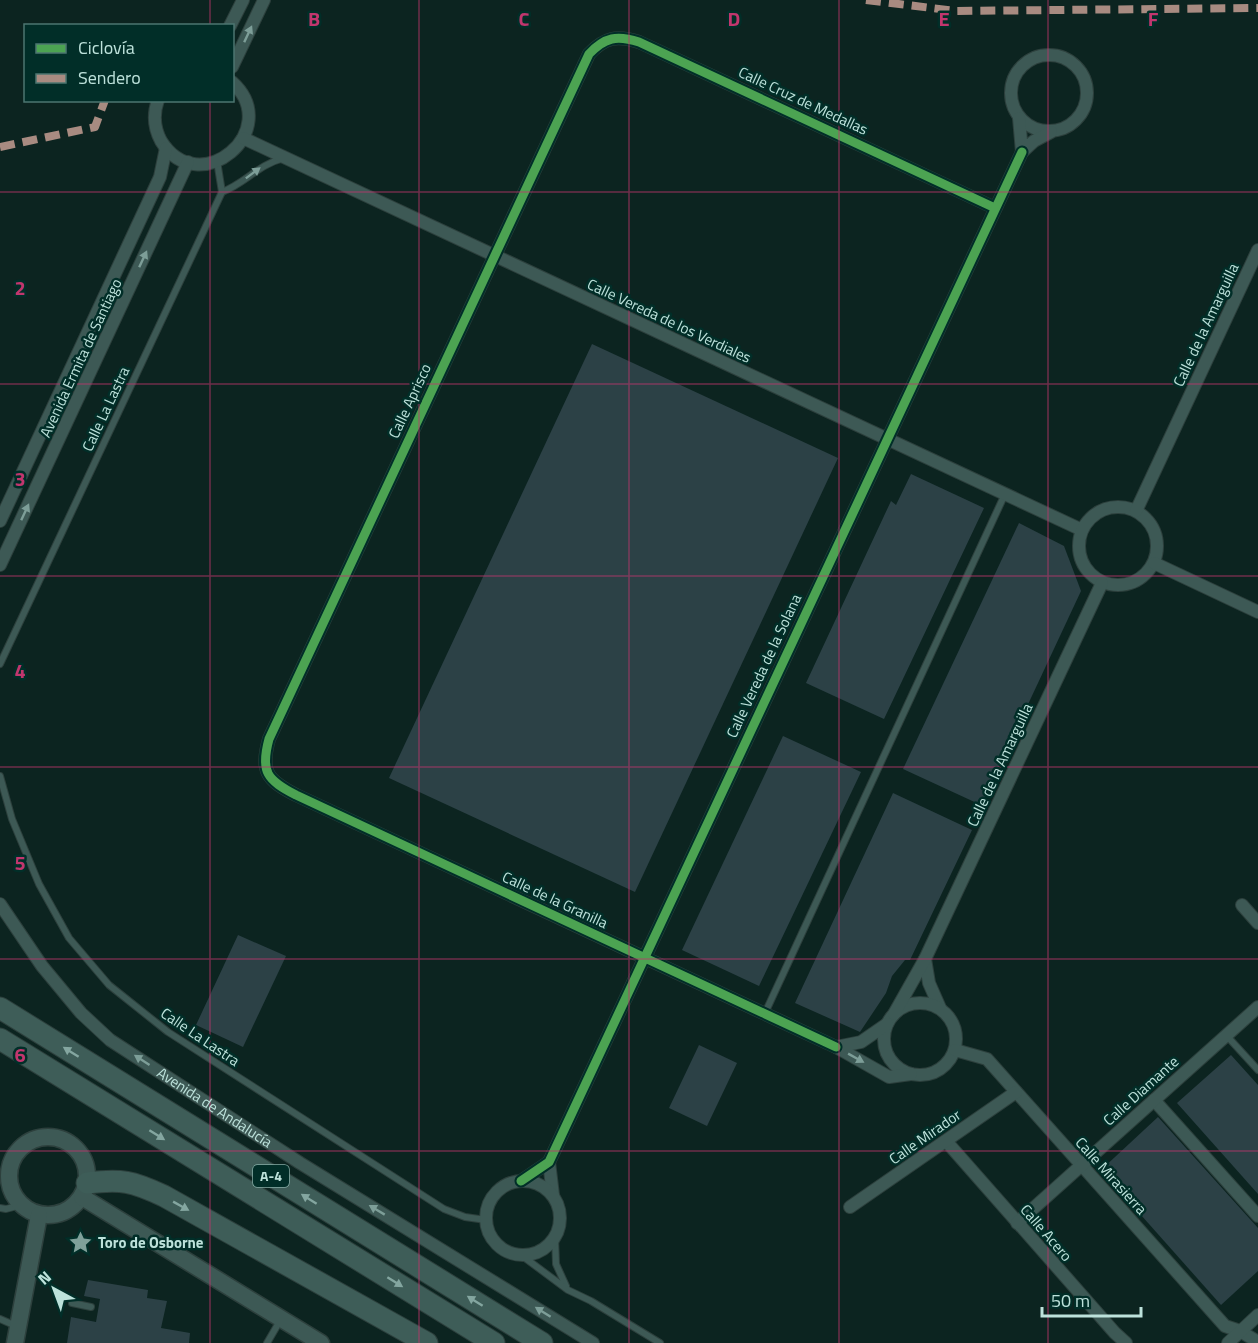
<svg xmlns="http://www.w3.org/2000/svg" width="1258" height="1343" font-family="'Titillium Web',sans-serif">
<style>
.building{fill:#2c4146}
.lines{fill:none;stroke-linecap:round;stroke-linejoin:round}
.lane-casing{stroke:#2d403d;stroke-width:8}
.street-casing{stroke:#2d403d;stroke-width:14}
.secondary-casing{stroke:#2d403d;stroke-width:19}
.highway-casing{stroke:#2d403d;stroke-width:23}
.lane{stroke:#3d5955;stroke-width:6}
.street{stroke:#3d5955;stroke-width:12}
.secondary{stroke:#3d5955;stroke-width:16}
.highway{stroke:#3e5d58;stroke-width:21}
.quiet{stroke:#a88b81;stroke-width:8;stroke-dasharray:15 8;stroke-linecap:butt}
.cycleway-casing{stroke:#012e28;stroke-width:13}
.cycleway{stroke:#4ca352;stroke-width:9}
.oneway{fill:#7d9e98}
.oneway2{fill:#84a6a0}
.grid{fill:none;stroke:#c1366e;stroke-width:1.5;stroke-opacity:0.55}
.labels{text-anchor:middle;stroke-width:5;stroke-linejoin:round;paint-order:stroke}
.shield{fill:#012e28;stroke:#85aca5;stroke-width:1.5}
.shield-label{font-size:14px;font-weight:bold;fill:#bde2db}
.street-label{font-size:15px;fill:#bde2db;stroke:#012e28}
.poi-label{font-size:15px;font-weight:bold;fill:#bde2db;stroke:#012e28;text-anchor:start}
.grid-label{font-size:20px;text-anchor:middle;font-weight:bold;fill:#c1366e;stroke:#012e28;stroke-width:5;stroke-linejoin:round;paint-order:stroke}
</style>
<rect width="100%" height="100%" fill="#0c2420"/>
<g class="building">
<path d="M592 344 838 458 635 892 389 778Z"/>
<path d="M911 474 984 508 884 719 806 683 891 501 896 505Z"/>
<path d="M1019 523 1064 546 1081 591 981 805 903 769Z"/>
<path d="M783 736 861 772 759 986 682 950Z"/>
<path d="M893 793 972 830 910 960H905L892 976 886 993 860 1032 795 1003Z"/>
<path d="M238 935 286 956 243 1047 196 1025Z"/>
<path d="M699 1045 737 1063 707 1126 669 1108Z"/>
<path d="M1231 1055 1258 1085V1194L1177 1103Z"/>
<path d="M1158 1117 1258 1228V1271L1221 1305 1101 1170Z"/>
<path d="M88 1280 148 1290 147 1298 167 1301 161 1328 190 1333 189 1343H67L71 1317 96 1322 100 1299 84 1296Z"/>
</g>
<g class="lines">
<defs>
<g id="lane">
<path d="M222 192C246 183 257 165 284 158"/>
<path d="M0 664 222 192 217 161"/>
<path d="M0 776 12 819 39 884 69 938 109 985 168 1032 444 1209 465 1217 486 1220"/>
<path d="M765 1013 1005 494"/>
<path d="M1226 1035 1258 1070"/>
<path d="M0 1208 6 1209 21 1205"/>
<path d="M555 1237 556 1264 566 1286"/>
<path d="M521 1255 568 1290 591 1301 660 1343"/>
<path d="M72 1303 91 1307"/>
<path d="M0 1319 16 1326"/>
<path d="M267 1343 281 1319"/>
</g>
<g id="street">
<path d="M230 26 243 0"/>
<circle cx="1049" cy="93" r="38"/>
<path d="M232 67 264 0"/>
<path d="M158 100C153 114 154 128 161 141 199 202 285 130 232 82"/>
<path d="M1019 118 1022 152 1034 141 1051 132"/>
<path d="M243 138 1082 530"/>
<circle cx="1118" cy="546" r="39"/>
<path d="M1136 511 1258 250"/>
<path d="M0 521 160 177 166 148"/>
<path d="M1154 563 1258 612"/>
<path d="M0 565 188 162"/>
<path id="s1" d="M0 904 42 966 81 1013 110 1040 300 1163 593 1343"/>
<path d="M1242 905 1258 923"/>
<path d="M925 959 929 983 940 1008"/>
<circle cx="920" cy="1039" r="36"/>
<path d="M894 1014 925 959 1102 583"/>
<path d="M887 1024 861 1042 836 1047 889 1077 911 1074"/>
<path d="M836 1047 296 795C267 780 260 772 269 739L589 54C605 37 617 35 639 42L995 208"/>
<path d="M955 1050 987 1059 1225 1326 1240 1331 1258 1342"/>
<path d="M1154 1100 1258 1216"/>
<path d="M946 1141 1115 1333 1126 1343"/>
<path d="M549 1162 553 1195"/>
<path d="M521 1181 549 1162 1022 152"/>
<circle cx="523" cy="1218" r="37"/>
<path d="M850 1207 1016 1092"/>
<path d="M1017 1223 1258 1007"/>
<path d="M1228 1343 1258 1315"/>
</g>
<g id="secondary">
<circle cx="48" cy="1176" r="39"/>
<path d="M82 1197 321 1343"/>
<path d="M15 1343 39 1215"/>
</g>
<g id="highway">
<path d="M0 1008 542 1343"/>
<path d="M0 1039 494 1343"/>
<path d="M87 1183C122 1179 132 1181 164 1196L427 1343"/>
</g>
</defs>
<use href="#lane" class="lane-casing"/>
<use href="#street" class="street-casing"/>
<use href="#secondary" class="secondary-casing"/>
<use href="#highway" class="highway-casing"/>
<use href="#lane" class="lane"/>
<use href="#street" class="street"/>
<use href="#secondary" class="secondary"/>
<use href="#highway" class="highway"/>
<g class="quiet">
<path d="M866 0 956 11 1258 8"/>
<path d="M0 147 95 127 105 100"/>
</g>
<defs>
<g id="cycleway">
<path d="M836 1047 296 795C267 780 260 772 269 739L589 54C605 37 617 35 639 42L995 208"/>
<path d="M521 1181 549 1162 1022 152"/>
</g>
</defs>
<use href="#cycleway" class="cycleway-casing"/>
<use href="#cycleway" class="cycleway"/>
</g>
<defs><path id="oneway-solid" d="M-6-.8H1V-3.2L6.5 0L1 3.2V.8H-6Z" transform="scale(1.5)"/></defs>
<g class="oneway">
<use href="#oneway-solid" transform="translate(248 34) rotate(-65)"/>
<use href="#oneway-solid" transform="translate(253 173) rotate(-37)"/>
<use href="#oneway-solid" transform="translate(143 259) rotate(-65)"/>
<use href="#oneway-solid" transform="translate(25 512) rotate(-65)"/>
<use href="#oneway-solid" transform="translate(856 1058) rotate(29)"/>
<use href="#oneway-solid" transform="translate(142 1060) rotate(-147)"/>
<use href="#oneway-solid" transform="translate(377 1210) rotate(-149)"/>
<use href="#oneway-solid" transform="translate(543 1312) rotate(-148)"/>
</g>
<g class="oneway2">
<use href="#oneway-solid" transform="translate(71 1052) rotate(-148)"/>
<use href="#oneway-solid" transform="translate(157 1135) rotate(32)"/>
<use href="#oneway-solid" transform="translate(309 1199) rotate(-148)"/>
<use href="#oneway-solid" transform="translate(181 1206) rotate(29)"/>
<use href="#oneway-solid" transform="translate(395 1282) rotate(32)"/>
<use href="#oneway-solid" transform="translate(475 1301) rotate(-148)"/>
</g>
<path class="grid" d="M210 0V26M419 0V1343M629 0V1343M839 0V1343M1048 0V1343M210 100V1343M0 192H1258M0 384H1258M0 576H1258M0 767H1258M0 959H1258M0 1151H1258"/>
<defs>
<symbol id="sight-bare" viewBox="-9 -9 18 18"><path d="M0-6L1.8-2.2L6-1.7L2.9 1.2L3.7 5.4L0 3.3L-3.7 5.4L-2.9 1.2L-6-1.7L-1.8-2.2Z" fill="#7fa09a" stroke="#012e28" stroke-width="2.5" paint-order="stroke"/></symbol>
</defs>
<g fill-rule="evenodd">
<use href="#sight-bare" x="64" y="1226" width="33" height="33"/>
</g>
<g class="labels">
<rect class="shield" x="253" y="1165" width="36" height="22" rx="4.5"/>
<g class="shield-label">
<text x="271" y="1181">A-4</text>
</g>
<g class="street-label">
<text transform="translate(803 101) rotate(25)" y="5">Calle Cruz de Medallas</text>
<text transform="translate(669 321) rotate(25)" y="5">Calle Vereda de los Verdiales</text>
<text transform="translate(1206 325) rotate(-65)" y="5">Calle de la Amarguilla</text>
<text transform="translate(81 358) rotate(-65)" y="5">Avenida Ermita de Santiago</text>
<text transform="translate(410 401) rotate(-65)" y="5">Calle Aprisco</text>
<text transform="translate(106 409) rotate(-65)" y="5">Calle La Lastra</text>
<text transform="translate(764 666) rotate(-65)" y="5">Calle Vereda de la Solana</text>
<text transform="translate(1000 765) rotate(-65)" y="5">Calle de la Amarguilla</text>
<text transform="translate(555 900) rotate(25)" y="5">Calle de la Granilla</text>
<text transform="translate(200 1037) rotate(34)" y="5">Calle La Lastra</text>
<text transform="translate(1141 1091) rotate(-42)" y="5">Calle Diamante</text>
<text dy="5" stroke="none"><textPath href="#s1" startOffset="300">Avenida de Andalucía</textPath></text>
<text transform="translate(925 1137) rotate(-35)" y="5">Calle Mirador</text>
<text transform="translate(1111 1176) rotate(48)" y="5">Calle Mirasierra</text>
<text transform="translate(1046 1233) rotate(49)" y="5">Calle Acero</text>
</g>
<g class="poi-label">
<text x="98" y="1248">Toro de Osborne</text>
</g>
</g>
<g class="grid-label">
<text x="314" y="26">B</text>
<text x="524" y="26">C</text>
<text x="734" y="26">D</text>
<text x="944" y="26">E</text>
<text x="1153" y="26">F</text>
<text x="20" y="295">2</text>
<text x="20" y="486">3</text>
<text x="20" y="678">4</text>
<text x="20" y="870">5</text>
<text x="20" y="1062">6</text>
</g>
<rect x="24" y="24" width="210" height="78" fill="#012e28" stroke="#4c7670" stroke-width="1.5"/>
<rect x="36" y="44" width="30" height="9" fill="#4ca352" stroke="#4c7670" stroke-width="1.5"/>
<text x="78" y="54" font-size="18" fill="#bde2db">Ciclovía</text>
<rect x="36" y="74" width="30" height="9" fill="#a88b81" stroke="#4c7670" stroke-width="1.5"/>
<text x="78" y="84" font-size="18" fill="#bde2db">Sendero</text>
<g transform="translate(54 1289) rotate(319)" stroke="#012e28" stroke-width="4.5" paint-order="stroke">
<path d="M0-4.5L10 22L0 15L-10 22Z" fill="#bde2db"/>
<text y="-9" font-size="16" font-weight="bold" text-anchor="middle" fill="#bde2db">N</text>
</g>
<path d="M1042 1307v9h99v-9" fill="none" stroke="#bde2db" stroke-width="3"/>
<text x="1051" y="1307" font-size="18" fill="#bde2db" stroke="#012e28" stroke-width="4.5" paint-order="stroke">50 m</text>
</svg>
